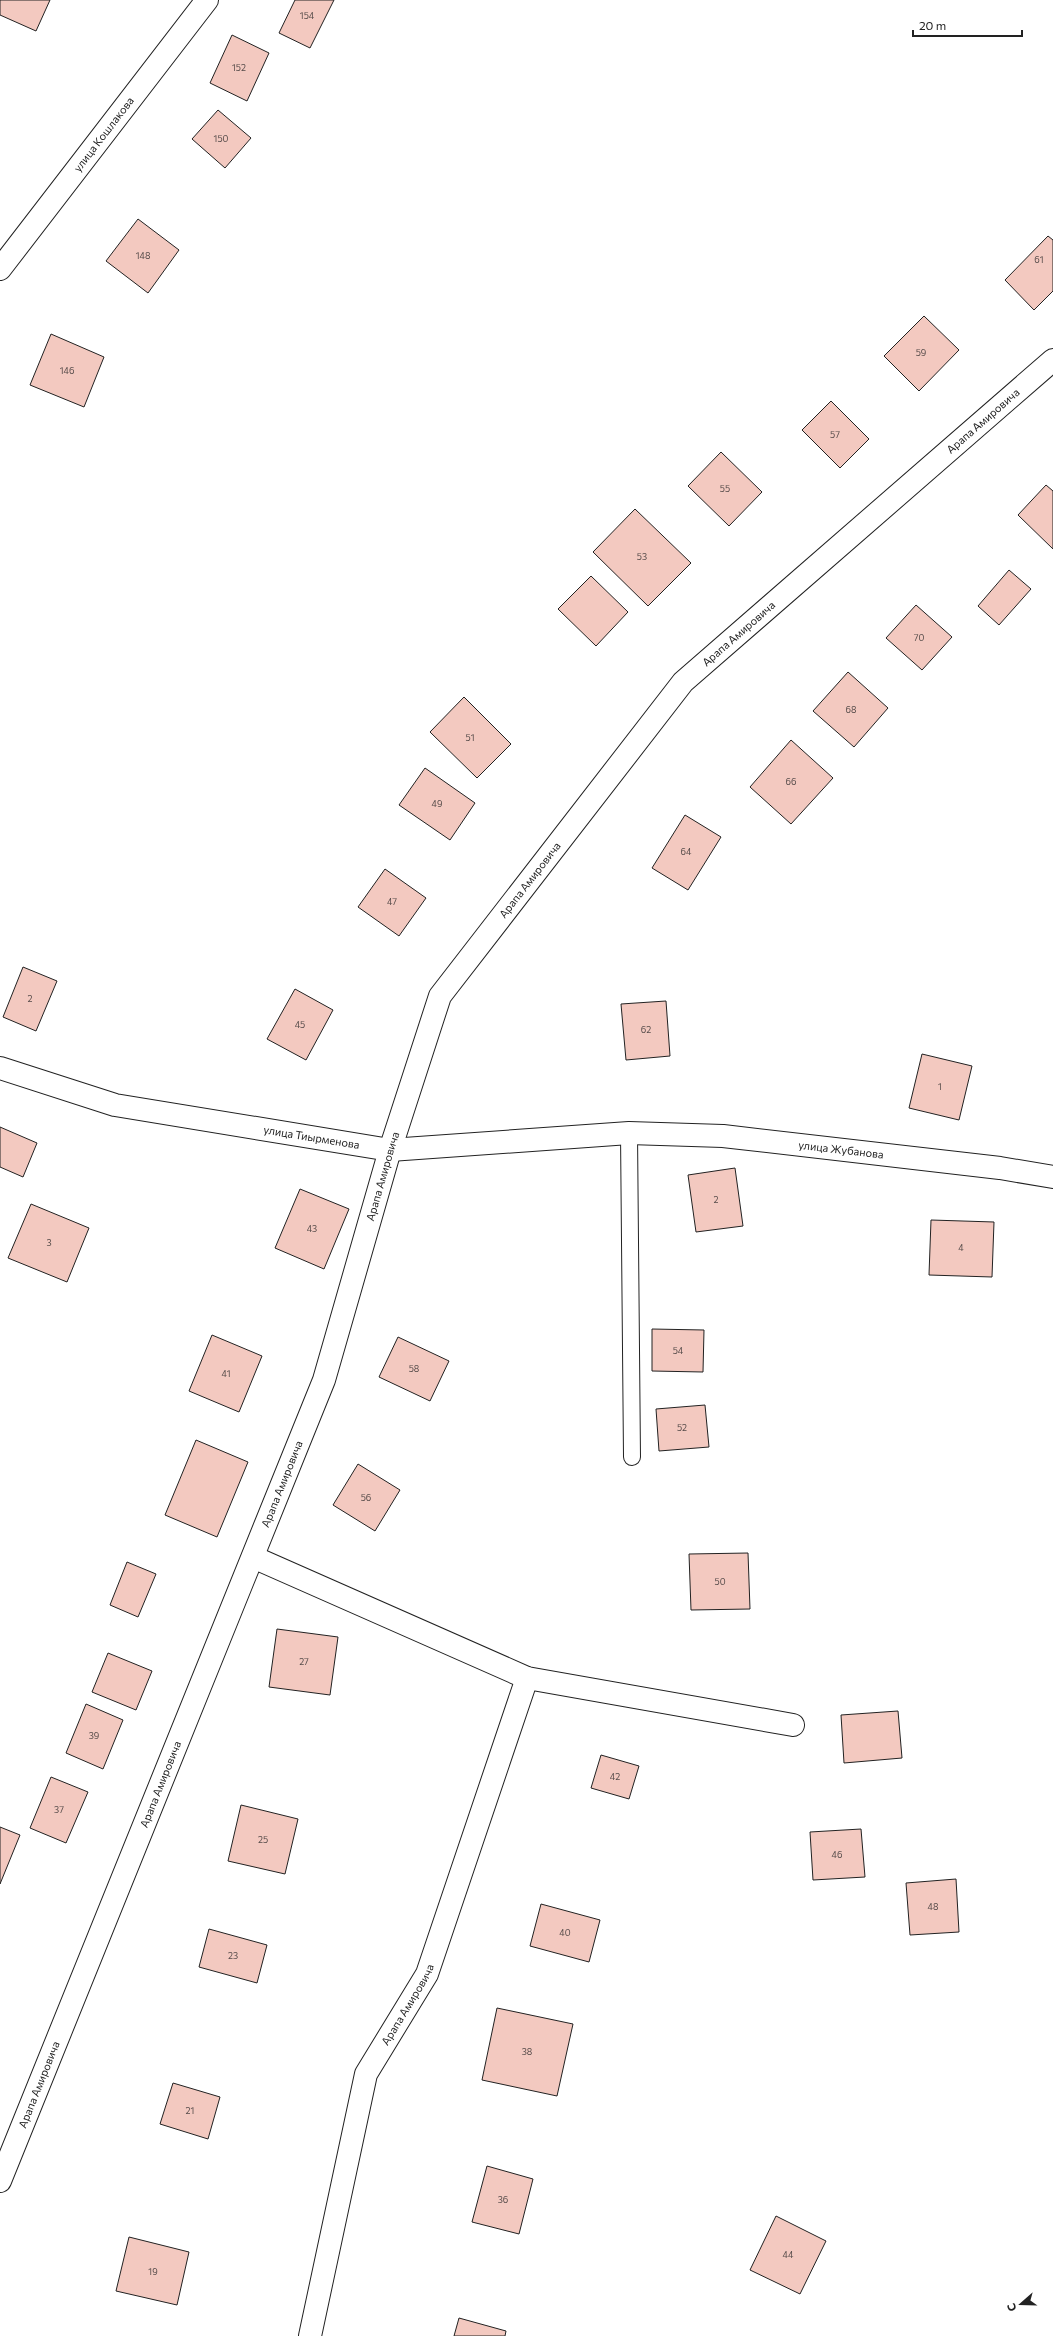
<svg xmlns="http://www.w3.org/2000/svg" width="1053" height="2336" font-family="Commissioner,sans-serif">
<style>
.building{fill:#f3c9c0;stroke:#222}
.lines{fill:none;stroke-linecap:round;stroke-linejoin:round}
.service-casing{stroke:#222;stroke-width:18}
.minor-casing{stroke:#222;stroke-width:24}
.service{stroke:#fff;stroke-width:16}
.minor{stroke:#fff;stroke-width:22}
.labels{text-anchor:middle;stroke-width:3;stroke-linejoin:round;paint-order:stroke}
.number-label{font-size:9px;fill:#564c4a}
.street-label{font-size:11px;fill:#222;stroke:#fff}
</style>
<rect width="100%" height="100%" fill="#fff"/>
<g class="building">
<path d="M0 0H50L36 31 0 15Z"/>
<path d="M295 0H334L310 48 279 33Z"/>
<path d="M232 35 269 53 247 101 210 83Z"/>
<path d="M218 110 251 138 225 168 192 139Z"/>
<path d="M138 219 179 250 148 293 106 261Z"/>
<path d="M1048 236 1053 240V291L1034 310 1005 280Z"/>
<path d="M924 316 959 350 919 391 884 356Z"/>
<path d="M51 334 104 357 84 407 30 385Z"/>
<path d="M831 401 869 439 840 468 802 430Z"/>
<path d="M721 452 762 492 729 526 688 486Z"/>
<path d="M1046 485 1053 491V549L1018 515Z"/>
<path d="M635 509 691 563 648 606 593 552Z"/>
<path d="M1009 570 1031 589 999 625 978 606Z"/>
<path d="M591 576 628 612 596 646 558 609Z"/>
<path d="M916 605 952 637 922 670 886 638Z"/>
<path d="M848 672 888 708 854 747 813 711Z"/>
<path d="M464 697 511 744 477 778 430 732Z"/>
<path d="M791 740 833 778 791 824 750 787Z"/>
<path d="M425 768 475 803 450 840 399 805Z"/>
<path d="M685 815 721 837 688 890 652 868Z"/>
<path d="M385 869 426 898 399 936 358 907Z"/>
<path d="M23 967 57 981 36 1031 3 1017Z"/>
<path d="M295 989 333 1010 306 1060 267 1039Z"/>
<path d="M666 1001 670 1056 626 1060 621 1004Z"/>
<path d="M922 1054 972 1066 959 1120 909 1108Z"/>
<path d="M0 1127 37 1143 23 1177 0 1167Z"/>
<path d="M735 1168 743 1226 696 1232 688 1175Z"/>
<path d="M300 1189 349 1209 324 1269 275 1248Z"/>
<path d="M31 1204 89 1228 67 1282 8 1258Z"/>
<path d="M931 1220 994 1222 992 1277 929 1275Z"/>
<path d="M652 1329 704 1330 703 1372 652 1371Z"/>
<path d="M212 1335 262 1356 239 1412 189 1391Z"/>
<path d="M398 1337 449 1361 430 1401 379 1377Z"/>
<path d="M705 1405 709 1447 659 1451 656 1409Z"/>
<path d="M196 1440 248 1462 217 1537 165 1515Z"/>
<path d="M358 1464 400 1490 375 1531 333 1505Z"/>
<path d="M748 1553 750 1609 691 1610 689 1554Z"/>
<path d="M127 1562 156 1574 138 1617 110 1605Z"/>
<path d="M277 1629 338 1637 330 1695 269 1687Z"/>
<path d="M108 1653 152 1671 136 1710 92 1692Z"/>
<path d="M86 1704 123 1720 103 1769 66 1753Z"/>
<path d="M898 1711 902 1758 844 1763 841 1715Z"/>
<path d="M601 1755 639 1766 629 1799 591 1788Z"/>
<path d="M51 1777 88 1792 66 1843 30 1828Z"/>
<path d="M241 1805 298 1819 285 1874 228 1861Z"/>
<path d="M0 1827 20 1835 0 1884Z"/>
<path d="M861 1829 865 1877 813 1880 810 1832Z"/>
<path d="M956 1879 959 1932 910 1935 906 1883Z"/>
<path d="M541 1904 600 1920 589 1962 530 1946Z"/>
<path d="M209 1929 267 1945 257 1983 199 1967Z"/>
<path d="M497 2008 573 2024 557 2096 482 2080Z"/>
<path d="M173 2083 220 2097 208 2139 160 2124Z"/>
<path d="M487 2166 533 2179 519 2234 472 2222Z"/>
<path d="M776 2216 826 2241 800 2294 750 2270Z"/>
<path d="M129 2237 189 2252 177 2305 116 2291Z"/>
<path d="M459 2318 506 2331 505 2336H454Z"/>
</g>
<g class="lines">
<defs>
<path id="service" d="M629 1133 632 1457"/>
<g id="minor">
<path id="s1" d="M0 269 207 0"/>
<path id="s2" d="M0 1068 115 1105 390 1150 629 1133 723 1136 1000 1168 1053 1177"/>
<path d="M253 1557 527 1678 793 1725"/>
<path id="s3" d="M0 2181 324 1380 390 1150 440 996 683 682 1053 360"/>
<path id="s4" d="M310 2336 366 2074 427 1974 527 1678"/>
</g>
</defs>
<use href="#service" class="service-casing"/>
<use href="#minor" class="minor-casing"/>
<use href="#service" class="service"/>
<use href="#minor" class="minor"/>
</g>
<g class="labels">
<g class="number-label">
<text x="307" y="19">154</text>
<text x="239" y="71">152</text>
<text x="221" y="142">150</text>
<text x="143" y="259">148</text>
<text x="1039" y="263">61</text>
<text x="921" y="356">59</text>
<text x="67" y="374">146</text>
<text x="835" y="438">57</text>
<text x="725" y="492">55</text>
<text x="642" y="560">53</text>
<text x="919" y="641">70</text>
<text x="851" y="713">68</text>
<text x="470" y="741">51</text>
<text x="791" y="785">66</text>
<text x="437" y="807">49</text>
<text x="686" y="855">64</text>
<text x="392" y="905">47</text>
<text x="30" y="1002">2</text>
<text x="300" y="1028">45</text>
<text x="646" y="1033">62</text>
<text x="940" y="1090">1</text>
<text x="716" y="1203">2</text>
<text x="312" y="1232">43</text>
<text x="49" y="1246">3</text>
<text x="961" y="1251">4</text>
<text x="678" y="1354">54</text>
<text x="414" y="1372">58</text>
<text x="226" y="1377">41</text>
<text x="682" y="1431">52</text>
<text x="366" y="1501">56</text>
<text x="720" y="1585">50</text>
<text x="304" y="1665">27</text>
<text x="94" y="1739">39</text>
<text x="615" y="1780">42</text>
<text x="59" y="1813">37</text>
<text x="263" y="1843">25</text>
<text x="837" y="1858">46</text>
<text x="933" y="1910">48</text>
<text x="565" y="1936">40</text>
<text x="233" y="1959">23</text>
<text x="527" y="2055">38</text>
<text x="190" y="2114">21</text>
<text x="503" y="2203">36</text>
<text x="788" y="2258">44</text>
<text x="153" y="2275">19</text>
</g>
<g class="street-label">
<text dy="4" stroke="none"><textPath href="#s1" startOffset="170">улица Кошлакова</textPath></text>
<text dy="4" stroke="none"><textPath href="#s3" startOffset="2060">Арапа Амировича</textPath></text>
<text dy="4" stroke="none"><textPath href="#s3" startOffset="1736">Арапа Амировича</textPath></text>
<text dy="4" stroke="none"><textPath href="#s3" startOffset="1412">Арапа Амировича</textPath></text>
<text dy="4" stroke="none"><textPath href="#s2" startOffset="320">улица Тиырменова</textPath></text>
<text dy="4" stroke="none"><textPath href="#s2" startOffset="852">улица Жубанова</textPath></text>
<text dy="4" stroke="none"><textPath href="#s3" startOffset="1076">Арапа Амировича</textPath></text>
<text dy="4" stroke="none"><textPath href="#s3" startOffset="752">Арапа Амировича</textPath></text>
<text dy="4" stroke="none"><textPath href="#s3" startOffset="428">Арапа Амировича</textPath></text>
<text dy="4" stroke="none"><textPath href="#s4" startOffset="349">Арапа Амировича</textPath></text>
<text dy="4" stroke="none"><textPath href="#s3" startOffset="104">Арапа Амировича</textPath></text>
</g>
</g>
<g transform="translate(1021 2304) rotate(250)" stroke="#ffffff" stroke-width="3" paint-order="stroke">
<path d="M0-3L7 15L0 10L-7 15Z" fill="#222222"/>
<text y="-6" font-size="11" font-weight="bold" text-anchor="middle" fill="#222222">С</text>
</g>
<path d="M913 30v6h109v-6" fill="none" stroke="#222222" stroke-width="2"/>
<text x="919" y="30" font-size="12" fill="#222222" stroke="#ffffff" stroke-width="3" paint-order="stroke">20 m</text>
</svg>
